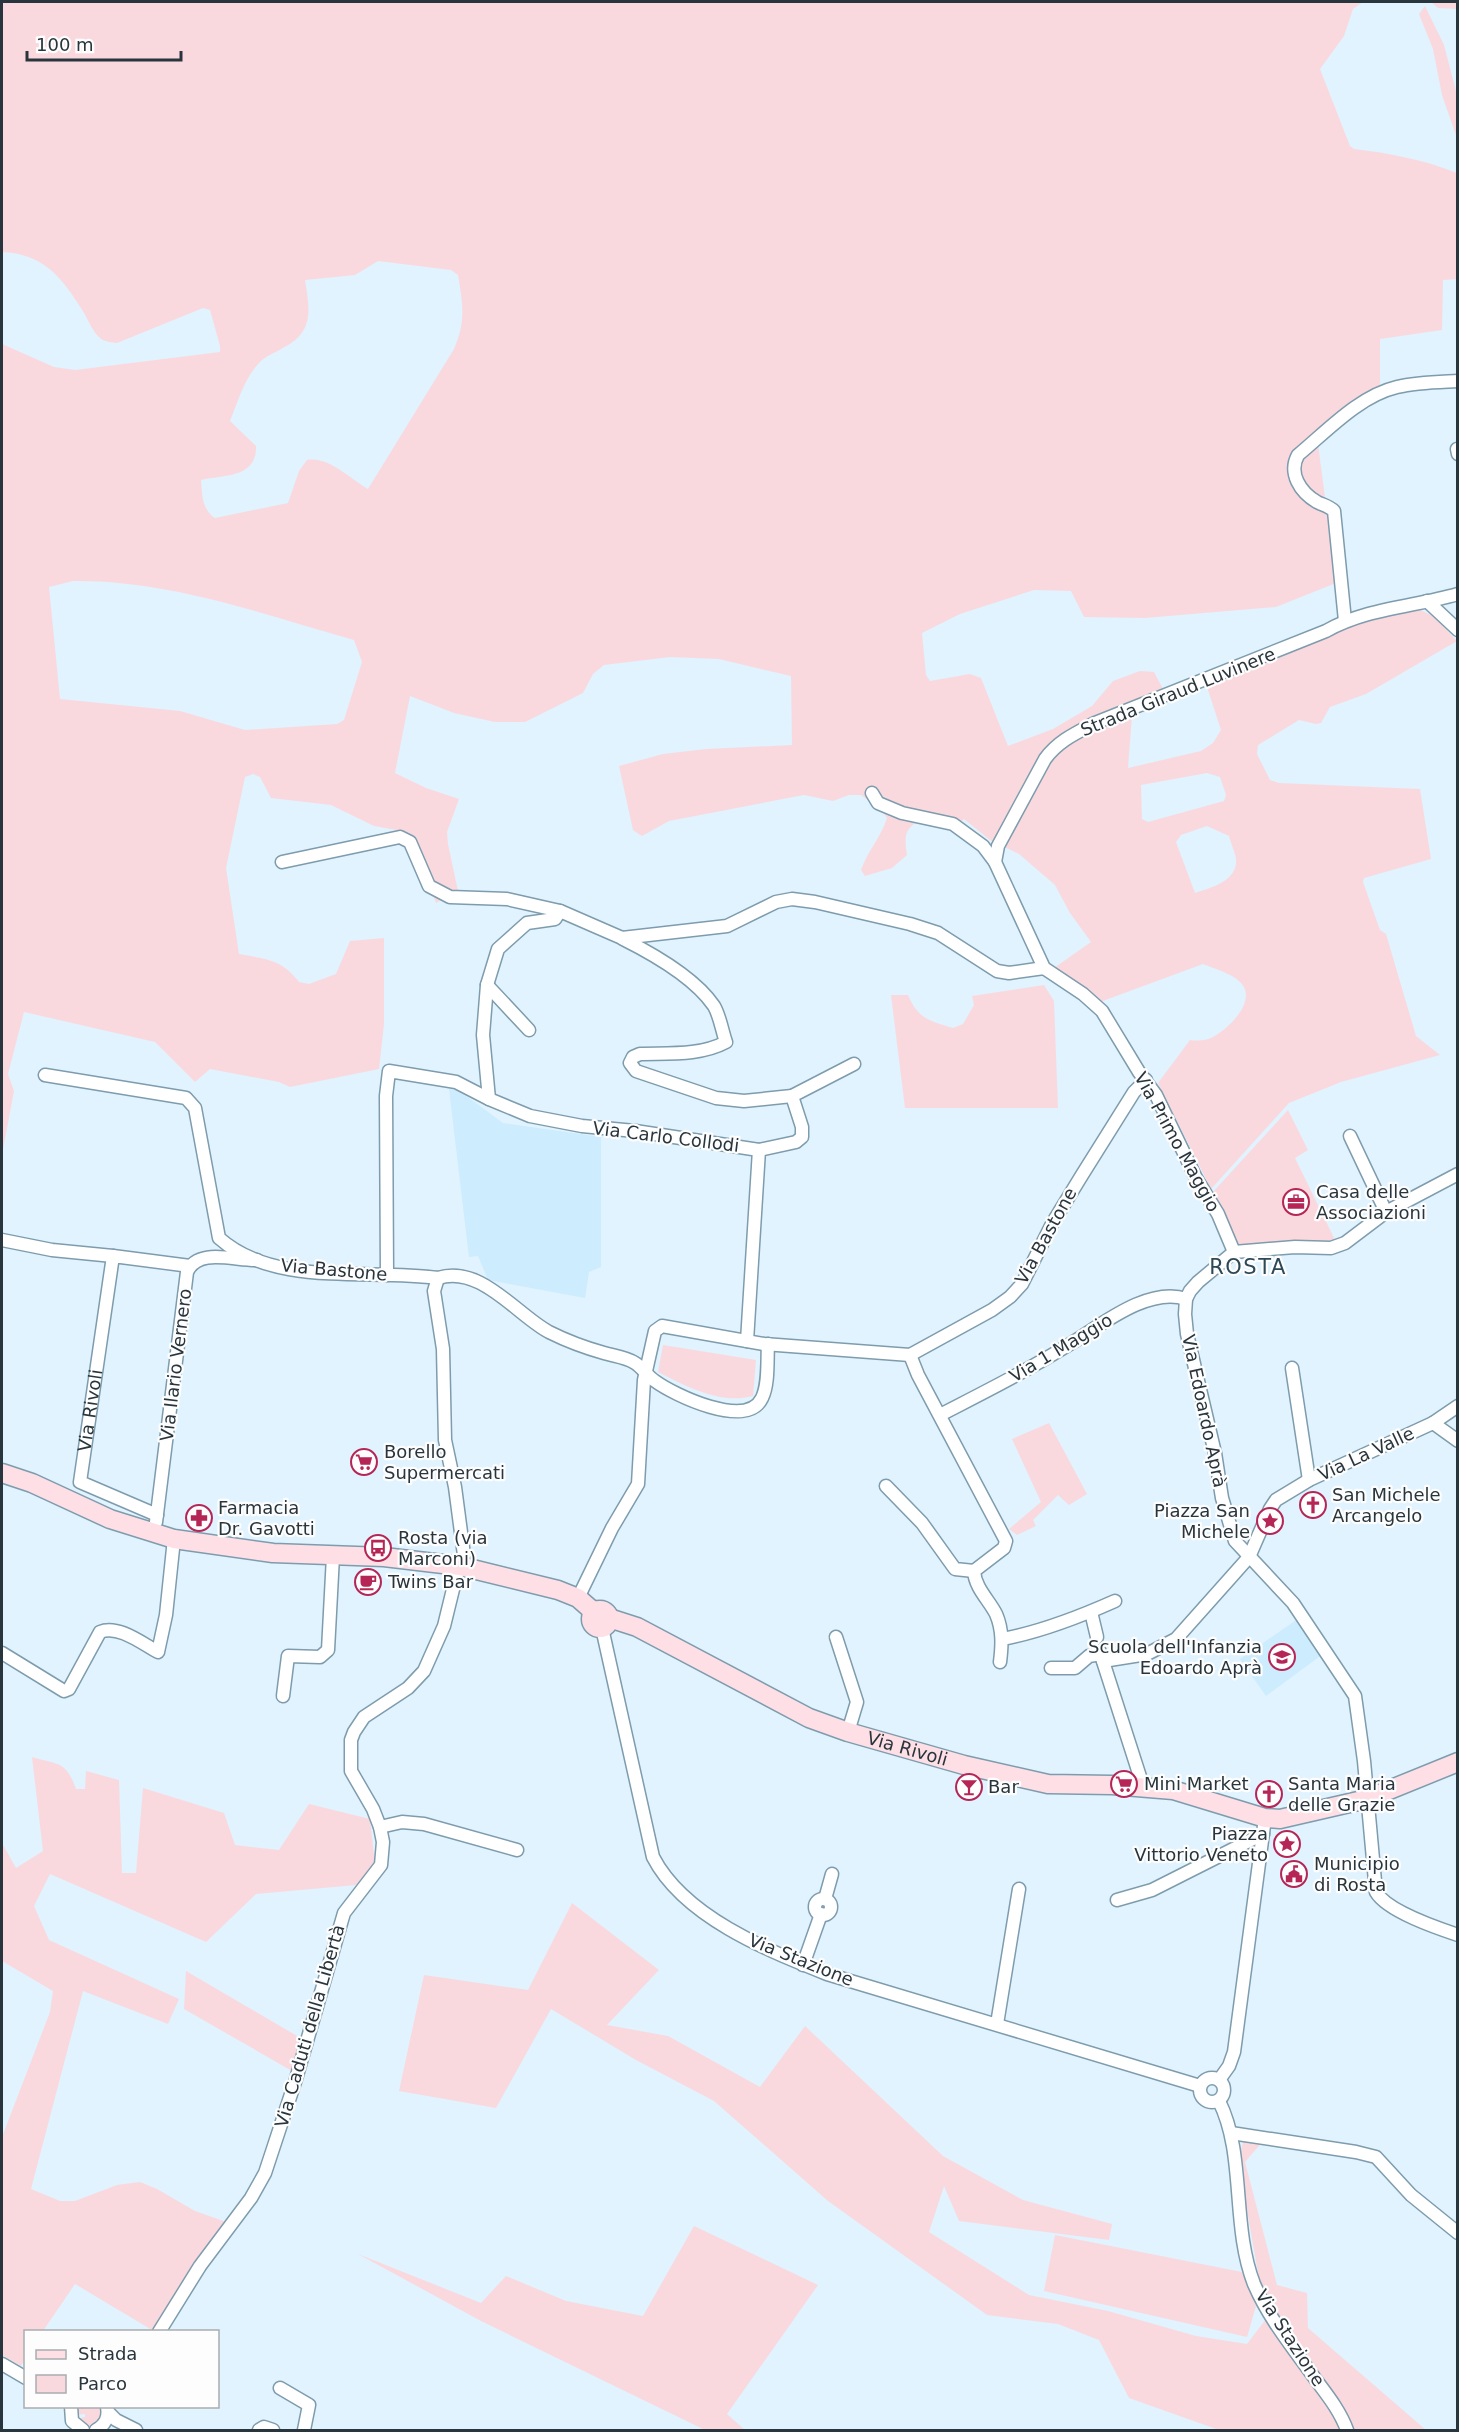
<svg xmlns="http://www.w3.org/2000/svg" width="1459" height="2432" font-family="'DejaVu Sans',sans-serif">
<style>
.built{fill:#cdecfe}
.green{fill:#fad9de;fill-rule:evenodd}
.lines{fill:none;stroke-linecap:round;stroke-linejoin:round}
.street-casing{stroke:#7e9cad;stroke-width:15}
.secondary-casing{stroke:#7e9cad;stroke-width:21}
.street{stroke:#fff;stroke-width:12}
.secondary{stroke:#fedfe6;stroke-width:18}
.labels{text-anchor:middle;stroke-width:4.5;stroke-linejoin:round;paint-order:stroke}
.street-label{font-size:18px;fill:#29353c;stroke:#fdfdfd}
.poi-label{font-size:18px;fill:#29353c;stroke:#fdfdfd;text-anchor:start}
.quarter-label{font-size:21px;letter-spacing:1.5px;fill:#2d4857;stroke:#fdfdfd}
</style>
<rect width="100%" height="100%" fill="#e0f3fe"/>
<g class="built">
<path d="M449 1089 458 1090 503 1123 601 1137V1267L589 1272 585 1298 488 1280 478 1256 469 1257Z"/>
<path d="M1299 1618 1323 1654 1266 1696 1240 1659Z"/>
</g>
<g class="green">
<path d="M2 2H1363L1353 9 1344 36 1320 69 1350 146 1354 149C1389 153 1425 160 1457 173L1458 279 1443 280 1442 330 1380 339V388L1317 436 1336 583 1276 607 1145 618 1084 617 1071 591 1034 590 960 614 922 633 926 675 930 681 970 674 981 678 1008 746 1053 729 1092 706 1113 681 1140 671 1154 672 1164 691 1133 702 1128 768 1201 751 1213 743 1221 730 1207 687 1284 656 1357 621 1418 609 1433 616 1457 641 1366 694 1330 707 1321 723 1316 724 1299 720 1258 745 1257 754 1270 780 1279 783 1420 789 1431 859 1364 878 1363 882 1380 930 1386 934 1416 1036 1440 1055 1341 1082 1289 1103 1211 1189 1158 1083 1190 1040C1197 1041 1206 1041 1213 1037 1228 1029 1259 1000 1240 982 1231 973 1215 969 1203 964L1100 1002 1054 968 1091 942 1070 913 1055 885 1019 854 990 840 964 819 959 823 929 815C907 827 903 830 907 855L892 868 865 876 861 870C868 850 880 839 887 818L882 811 861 795H849L833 801 804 795 669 821 642 836 633 830 619 766 663 754 706 749 792 745 791 676 719 659 670 657 604 665 593 674 583 693 525 722H495L454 713 410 696 395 773 426 788 459 799 447 832 448 844 458 891 436 903 414 840 402 831 374 826 331 805 271 798 260 777 253 774 245 777 226 868 239 954C266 959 282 959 299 982L309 984 336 974 350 941 384 938V1024L379 1069 290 1087 279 1082 210 1069 195 1082 155 1042 24 1012 8 1074 14 1091 2 1155V344L54 367 75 370 220 352V346L210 310 203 308 117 343C110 342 104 342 99 337 93 332 88 320 84 313 63 279 45 254 2 252ZM378 261 451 270 458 275C463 305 466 321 454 349L368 489C350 479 329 456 307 460L299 471 288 503 215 518C202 510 202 494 201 480 225 475 257 478 256 446L230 421C238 401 244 379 259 363 265 356 275 353 283 348 314 332 310 311 305 280L355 275ZM73 581C170 580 262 614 354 640L362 662 344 720 337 724 245 730 180 711 60 699 49 587ZM1207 773 1220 777 1226 795 1224 801 1148 822 1142 819 1141 785ZM1207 826 1229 836C1231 844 1235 852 1236 859 1238 881 1210 888 1195 893L1176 842 1181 835Z"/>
<path d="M1431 2H1457V9L1438 8Z"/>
<path d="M1425 6 1444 45 1457 95V138L1442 95 1433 49 1419 14Z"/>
<path d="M1044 985 1054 1001 1058 1108H905L891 995H908C918 1019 930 1021 953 1028L963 1024 974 1005 972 996Z"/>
<path d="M1288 1110 1308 1150 1295 1158 1335 1240 1239 1251 1212 1193Z"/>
<path d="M663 1345 756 1360 753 1396C720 1405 686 1386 658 1372Z"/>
<path d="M1049 1423 1087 1494 1069 1505 1058 1495 1033 1520 1036 1526 1017 1535 1009 1529 1041 1502 1012 1439Z"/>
<path d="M32 1757C59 1765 66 1761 76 1789H85L86 1771 119 1780 122 1873H136L143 1788 224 1813 235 1845 279 1850 309 1804 370 1819 375 1864 356 1885 256 1894 206 1942 50 1874 34 1906 49 1940 179 1999 168 2024 83 1991 31 2189 60 2201H75L117 2185 140 2182 157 2189 195 2211 226 2222 152 2330 75 2284 43 2331 26 2332 25 2359 21 2366 2 2355V2137L50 2012 53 1991 2 1961V1843L16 1868 43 1851Z"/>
<path d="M572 1903 659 1970 607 2025 668 2036 760 2087 805 2026 943 2156 1023 2200 1112 2224 1109 2240 959 2221 944 2186 929 2232 1029 2295 1108 2311 1196 2336 1247 2344 1266 2319 1238 2158 1245 2137 1264 2140 1245 2162 1277 2285 1307 2293 1308 2328 1426 2430H1219L1129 2398 1099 2340 1058 2324 987 2315 828 2201 714 2101 636 2060 551 2009 496 2108 399 2091 424 1975 528 1990Z"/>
<path d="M186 1971 304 2040 292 2071 184 2009Z"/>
<path d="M694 2226 818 2285 727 2414 745 2430H705L481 2321 358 2254 481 2303 506 2276 566 2301 643 2316Z"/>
<path d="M1055 2235 1242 2272 1256 2306 1247 2337 1044 2291Z"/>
<path d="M77 2407H102L103 2417 93 2427 88 2428 76 2419 85 2417V2414L75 2415Z"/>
</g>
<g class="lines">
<defs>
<g id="street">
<path d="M1457 449 1458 454"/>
<path d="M1427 601 1458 630"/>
<path d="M1345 621 1334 511C1329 506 1323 505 1317 502 1300 492 1288 473 1298 455 1327 431 1359 396 1397 387 1417 382 1437 382 1458 381"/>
<path d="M872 793 878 803 902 813 953 824 983 846 995 862 1044 968 1083 994 1102 1011 1139 1072 1156 1095 1196 1178 1218 1214 1234 1252"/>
<path d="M282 862 400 837 410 842 429 886 450 897 507 899 560 911 622 938 727 926 776 902 792 899 815 902 910 924 938 933 997 971 1009 973 1044 968"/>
<path d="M995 862 998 846 1045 759C1058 741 1076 733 1095 723L1326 631C1367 608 1413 607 1458 594"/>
<path d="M623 939C653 954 695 978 714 1006 720 1016 722 1031 726 1042 700 1056 668 1053 640 1054L633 1057 630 1063 636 1071 716 1098 744 1101 792 1096 854 1064"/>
<path d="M487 985 529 1030"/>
<path d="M45 1075 186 1098 195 1108 219 1238C275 1288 370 1268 438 1278 480 1264 517 1315 549 1332 567 1341 586 1348 604 1353 614 1356 626 1357 635 1363 642 1367 647 1376 655 1381 674 1395 747 1430 762 1398 769 1384 767 1360 768 1344"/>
<path d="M489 1099 483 1035 487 985 498 949 527 923 555 919 560 911"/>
<path d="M1350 1136 1386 1212"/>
<path d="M2 1240 52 1250 113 1256"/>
<path d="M1234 1252 1198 1282 1190 1291 1186 1299 1185 1314 1187 1334 1215 1453 1222 1498 1235 1541 1293 1603 1355 1696 1364 1761 1376 1892C1387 1911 1437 1928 1458 1935"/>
<path d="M1234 1252 1295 1247 1331 1248 1345 1243 1386 1212 1458 1174"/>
<path d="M387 1275 386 1096 389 1071 456 1082 489 1099 530 1116 582 1126 635 1131 759 1150 796 1142 802 1137V1127L792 1096"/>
<path d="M747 1341 759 1150"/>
<path d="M910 1355 918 1375 1006 1541 1004 1548 974 1571C975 1588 989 1600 996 1614 1003 1630 1002 1646 1000 1662"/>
<path d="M1292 1368 1309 1480"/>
<path d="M940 1415C967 1401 995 1387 1022 1372 1038 1363 1054 1354 1070 1344 1100 1326 1148 1286 1186 1299"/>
<path d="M1433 1423 1458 1441"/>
<path d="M886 1486 922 1523 955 1569 974 1571"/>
<path id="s1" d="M157 1515 80 1482 113 1256 190 1266"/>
<path d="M156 1522 187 1272C198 1247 235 1261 257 1260"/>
<path d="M578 1598 612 1528 638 1484 644 1380 655 1331 662 1326 764 1344 910 1355 992 1310 1010 1297 1022 1284 1052 1224 1082 1175 1134 1092 1146 1080"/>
<path d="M1091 1612 1097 1637"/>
<path d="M602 1628 653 1857C684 1917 767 1950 827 1974L1200 2086"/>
<path d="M836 1637 857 1702 848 1732"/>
<path d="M1002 1639C1041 1632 1079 1617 1115 1601"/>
<path d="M1100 1652 1143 1786"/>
<path d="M2 1653 64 1691 69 1689 100 1632C118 1624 143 1644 158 1652L166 1615 174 1539"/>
<path d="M1103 1661 1147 1654 1176 1639 1249 1557 1270 1509 1276 1500 1309 1480 1433 1423 1458 1406"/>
<path d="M1051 1668H1075L1089 1656 1101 1654"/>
<path d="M283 1696 288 1656 320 1657 328 1650 333 1556"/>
<path d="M380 1827 402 1822 424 1824 517 1850"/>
<path d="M825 1899 832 1874"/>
<circle cx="823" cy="1907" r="8"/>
<path d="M1117 1900 1152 1890 1263 1834"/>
<path d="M803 1965 821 1914"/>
<path d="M997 2024 1019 1889"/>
<circle cx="1212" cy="2090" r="12"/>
<path d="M1219 2080 1229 2066 1234 2052 1265 1818"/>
<path d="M1219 2101C1246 2155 1231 2225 1254 2284 1269 2319 1294 2349 1316 2380 1328 2396 1340 2411 1347 2430"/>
<path d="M1231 2133 1356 2152 1376 2157 1411 2195 1458 2233"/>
<path d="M159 2332 200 2266 251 2198 265 2173 296 2079 344 1913 381 1865 383 1842 380 1827 373 1809 351 1771V1740L354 1732 364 1717 408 1688 424 1671 444 1626 456 1577 464 1555 455 1487 445 1440 443 1349 434 1291 438 1278"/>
<path d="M2 2364 26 2378"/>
<path d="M280 2388 309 2405 304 2430"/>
<path d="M71 2406 72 2421 83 2430"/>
<path d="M108 2412 116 2420 136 2430"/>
<path d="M96 2430C105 2425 109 2418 107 2407"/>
<path d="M259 2430 264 2427 273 2430"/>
</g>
<g id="secondary">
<path d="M2 1473 32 1483 110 1519 174 1539 273 1553 384 1557 460 1566 558 1590 578 1598 594 1612"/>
<circle cx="600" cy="1619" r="9"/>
<path id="s2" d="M609 1618 637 1627 809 1718 848 1732 964 1765 1048 1784 1112 1785 1173 1790 1265 1818 1280 1819 1367 1799 1458 1762"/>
</g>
</defs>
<use href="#street" class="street-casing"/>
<use href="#secondary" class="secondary-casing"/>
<use href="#street" class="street"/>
<use href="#secondary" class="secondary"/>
</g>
<defs>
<symbol id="office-ring" viewBox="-11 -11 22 22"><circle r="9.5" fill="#fdfdfd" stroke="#b52656" stroke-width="1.5"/><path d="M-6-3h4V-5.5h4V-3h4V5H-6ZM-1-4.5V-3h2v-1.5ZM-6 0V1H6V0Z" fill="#b52656"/></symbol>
<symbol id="supermarket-ring" viewBox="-11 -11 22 22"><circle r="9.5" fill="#fdfdfd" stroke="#b52656" stroke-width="1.5"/><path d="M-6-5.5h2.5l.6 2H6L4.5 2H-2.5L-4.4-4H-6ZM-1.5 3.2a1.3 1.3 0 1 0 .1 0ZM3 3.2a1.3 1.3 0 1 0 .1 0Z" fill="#b52656"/></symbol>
<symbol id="church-ring" viewBox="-11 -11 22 22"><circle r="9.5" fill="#fdfdfd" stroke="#b52656" stroke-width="1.5"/><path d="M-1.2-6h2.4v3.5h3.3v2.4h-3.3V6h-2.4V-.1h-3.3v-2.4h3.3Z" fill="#b52656"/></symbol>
<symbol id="pharmacy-ring" viewBox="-11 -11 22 22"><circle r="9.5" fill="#fdfdfd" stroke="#b52656" stroke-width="1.5"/><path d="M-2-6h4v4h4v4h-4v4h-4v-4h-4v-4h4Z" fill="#b52656"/></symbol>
<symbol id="sight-ring" viewBox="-11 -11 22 22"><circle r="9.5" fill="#fdfdfd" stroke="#b52656" stroke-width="1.5"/><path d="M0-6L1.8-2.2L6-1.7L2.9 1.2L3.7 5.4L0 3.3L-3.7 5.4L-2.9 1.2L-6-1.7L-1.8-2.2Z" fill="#b52656"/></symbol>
<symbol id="bus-ring" viewBox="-11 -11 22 22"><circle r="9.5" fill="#fdfdfd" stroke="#b52656" stroke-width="1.5"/><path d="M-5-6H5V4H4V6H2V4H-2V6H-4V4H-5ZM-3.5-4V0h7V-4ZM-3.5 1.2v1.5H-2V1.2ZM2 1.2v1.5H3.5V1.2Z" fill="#b52656"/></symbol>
<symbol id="cafe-ring" viewBox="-11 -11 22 22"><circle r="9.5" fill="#fdfdfd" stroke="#b52656" stroke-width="1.5"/><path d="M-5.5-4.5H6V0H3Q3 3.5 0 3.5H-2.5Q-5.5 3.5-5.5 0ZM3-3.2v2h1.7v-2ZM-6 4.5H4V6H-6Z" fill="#b52656"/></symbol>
<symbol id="school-ring" viewBox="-11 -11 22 22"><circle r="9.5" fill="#fdfdfd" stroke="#b52656" stroke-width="1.5"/><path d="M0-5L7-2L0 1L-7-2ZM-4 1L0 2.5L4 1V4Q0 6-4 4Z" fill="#b52656"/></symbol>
<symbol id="bar-ring" viewBox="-11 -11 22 22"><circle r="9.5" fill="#fdfdfd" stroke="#b52656" stroke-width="1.5"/><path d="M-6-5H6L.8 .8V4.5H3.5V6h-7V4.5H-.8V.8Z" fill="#b52656"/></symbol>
<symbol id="civic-ring" viewBox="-11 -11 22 22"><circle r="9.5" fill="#fdfdfd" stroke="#b52656" stroke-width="1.5"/><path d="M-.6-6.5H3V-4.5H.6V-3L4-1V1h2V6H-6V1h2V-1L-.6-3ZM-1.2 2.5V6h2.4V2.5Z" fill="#b52656"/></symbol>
</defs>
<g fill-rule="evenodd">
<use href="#office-ring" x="1281" y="1187" width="30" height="30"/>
<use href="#supermarket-ring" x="349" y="1447" width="30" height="30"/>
<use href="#church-ring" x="1298" y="1490" width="30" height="30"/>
<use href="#pharmacy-ring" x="184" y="1503" width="30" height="30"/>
<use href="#sight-ring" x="1255" y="1506" width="30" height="30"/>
<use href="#bus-ring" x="363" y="1533" width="30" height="30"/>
<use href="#cafe-ring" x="353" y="1567" width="30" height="30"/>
<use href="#school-ring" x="1267" y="1642" width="30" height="30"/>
<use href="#supermarket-ring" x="1109" y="1769" width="30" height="30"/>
<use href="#bar-ring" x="954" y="1772" width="30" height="30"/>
<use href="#church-ring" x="1254" y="1779" width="30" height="30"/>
<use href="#sight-ring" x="1272" y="1829" width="30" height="30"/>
<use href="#civic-ring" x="1279" y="1859" width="30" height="30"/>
</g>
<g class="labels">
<g class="street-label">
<text transform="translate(1178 692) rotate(-22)" y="6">Strada Giraud Luvinere</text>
<text transform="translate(666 1137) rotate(7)" y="6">Via Carlo Collodi</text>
<text transform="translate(1177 1142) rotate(61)" y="6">Via Primo Maggio</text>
<text transform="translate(1046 1236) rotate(-61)" y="6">Via Bastone</text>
<text transform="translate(334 1270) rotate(5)" y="6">Via Bastone</text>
<text transform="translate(1061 1348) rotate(-31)" y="6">Via 1 Maggio</text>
<text transform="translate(176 1365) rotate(-83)" y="6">Via Ilario Vernero</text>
<text dy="6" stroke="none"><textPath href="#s1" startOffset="156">Via Rivoli</textPath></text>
<text transform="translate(1204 1411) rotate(78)" y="6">Via Edoardo Aprà</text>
<text transform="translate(1366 1454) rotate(-25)" y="6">Via La Valle</text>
<text dy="6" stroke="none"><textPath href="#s2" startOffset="327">Via Rivoli</textPath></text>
<text transform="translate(801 1960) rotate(22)" y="6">Via Stazione</text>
<text transform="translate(310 2026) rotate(-74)" y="6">Via Caduti della Libertà</text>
<text transform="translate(1290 2338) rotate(57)" y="6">Via Stazione</text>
</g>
<g class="poi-label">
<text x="1316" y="1198">Casa delle<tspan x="1316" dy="21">Associazioni</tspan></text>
<text x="384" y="1458">Borello<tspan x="384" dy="21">Supermercati</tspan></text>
<text x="1332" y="1501">San Michele<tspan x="1332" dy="21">Arcangelo</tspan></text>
<text x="218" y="1514">Farmacia<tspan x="218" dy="21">Dr. Gavotti</tspan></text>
<text x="1250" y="1517" text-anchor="end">Piazza San<tspan x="1250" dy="21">Michele</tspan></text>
<text x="398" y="1544">Rosta (via<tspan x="398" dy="21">Marconi)</tspan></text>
<text x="388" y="1588">Twins Bar</text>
<text x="1262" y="1653" text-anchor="end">Scuola dell'Infanzia<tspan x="1262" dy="21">Edoardo Aprà</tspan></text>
<text x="1144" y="1790">Mini Market</text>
<text x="1288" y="1790">Santa Maria<tspan x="1288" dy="21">delle Grazie</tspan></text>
<text x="988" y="1793">Bar</text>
<text x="1268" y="1840" text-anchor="end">Piazza<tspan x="1268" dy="21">Vittorio Veneto</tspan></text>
<text x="1314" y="1870">Municipio<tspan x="1314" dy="21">di Rosta</tspan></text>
</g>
<g class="quarter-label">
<text x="1248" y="1274">ROSTA</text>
</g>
</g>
<rect width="1459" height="2432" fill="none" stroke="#29353c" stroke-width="6"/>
<rect x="24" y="2330" width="195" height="78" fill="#fdfdfd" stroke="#a8adb0" stroke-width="1.5"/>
<rect x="36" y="2350" width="30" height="9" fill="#fedfe6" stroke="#a8adb0" stroke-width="1.5"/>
<text x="78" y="2360" font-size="18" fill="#29353c">Strada</text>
<rect x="36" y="2375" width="30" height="18" fill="#fad9de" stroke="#a8adb0" stroke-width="1.5"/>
<text x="78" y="2390" font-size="18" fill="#29353c">Parco</text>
<path d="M27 51v9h154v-9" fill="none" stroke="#29353c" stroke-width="3"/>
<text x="36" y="51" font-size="18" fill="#29353c" stroke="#fdfdfd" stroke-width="4.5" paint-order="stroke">100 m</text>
</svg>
